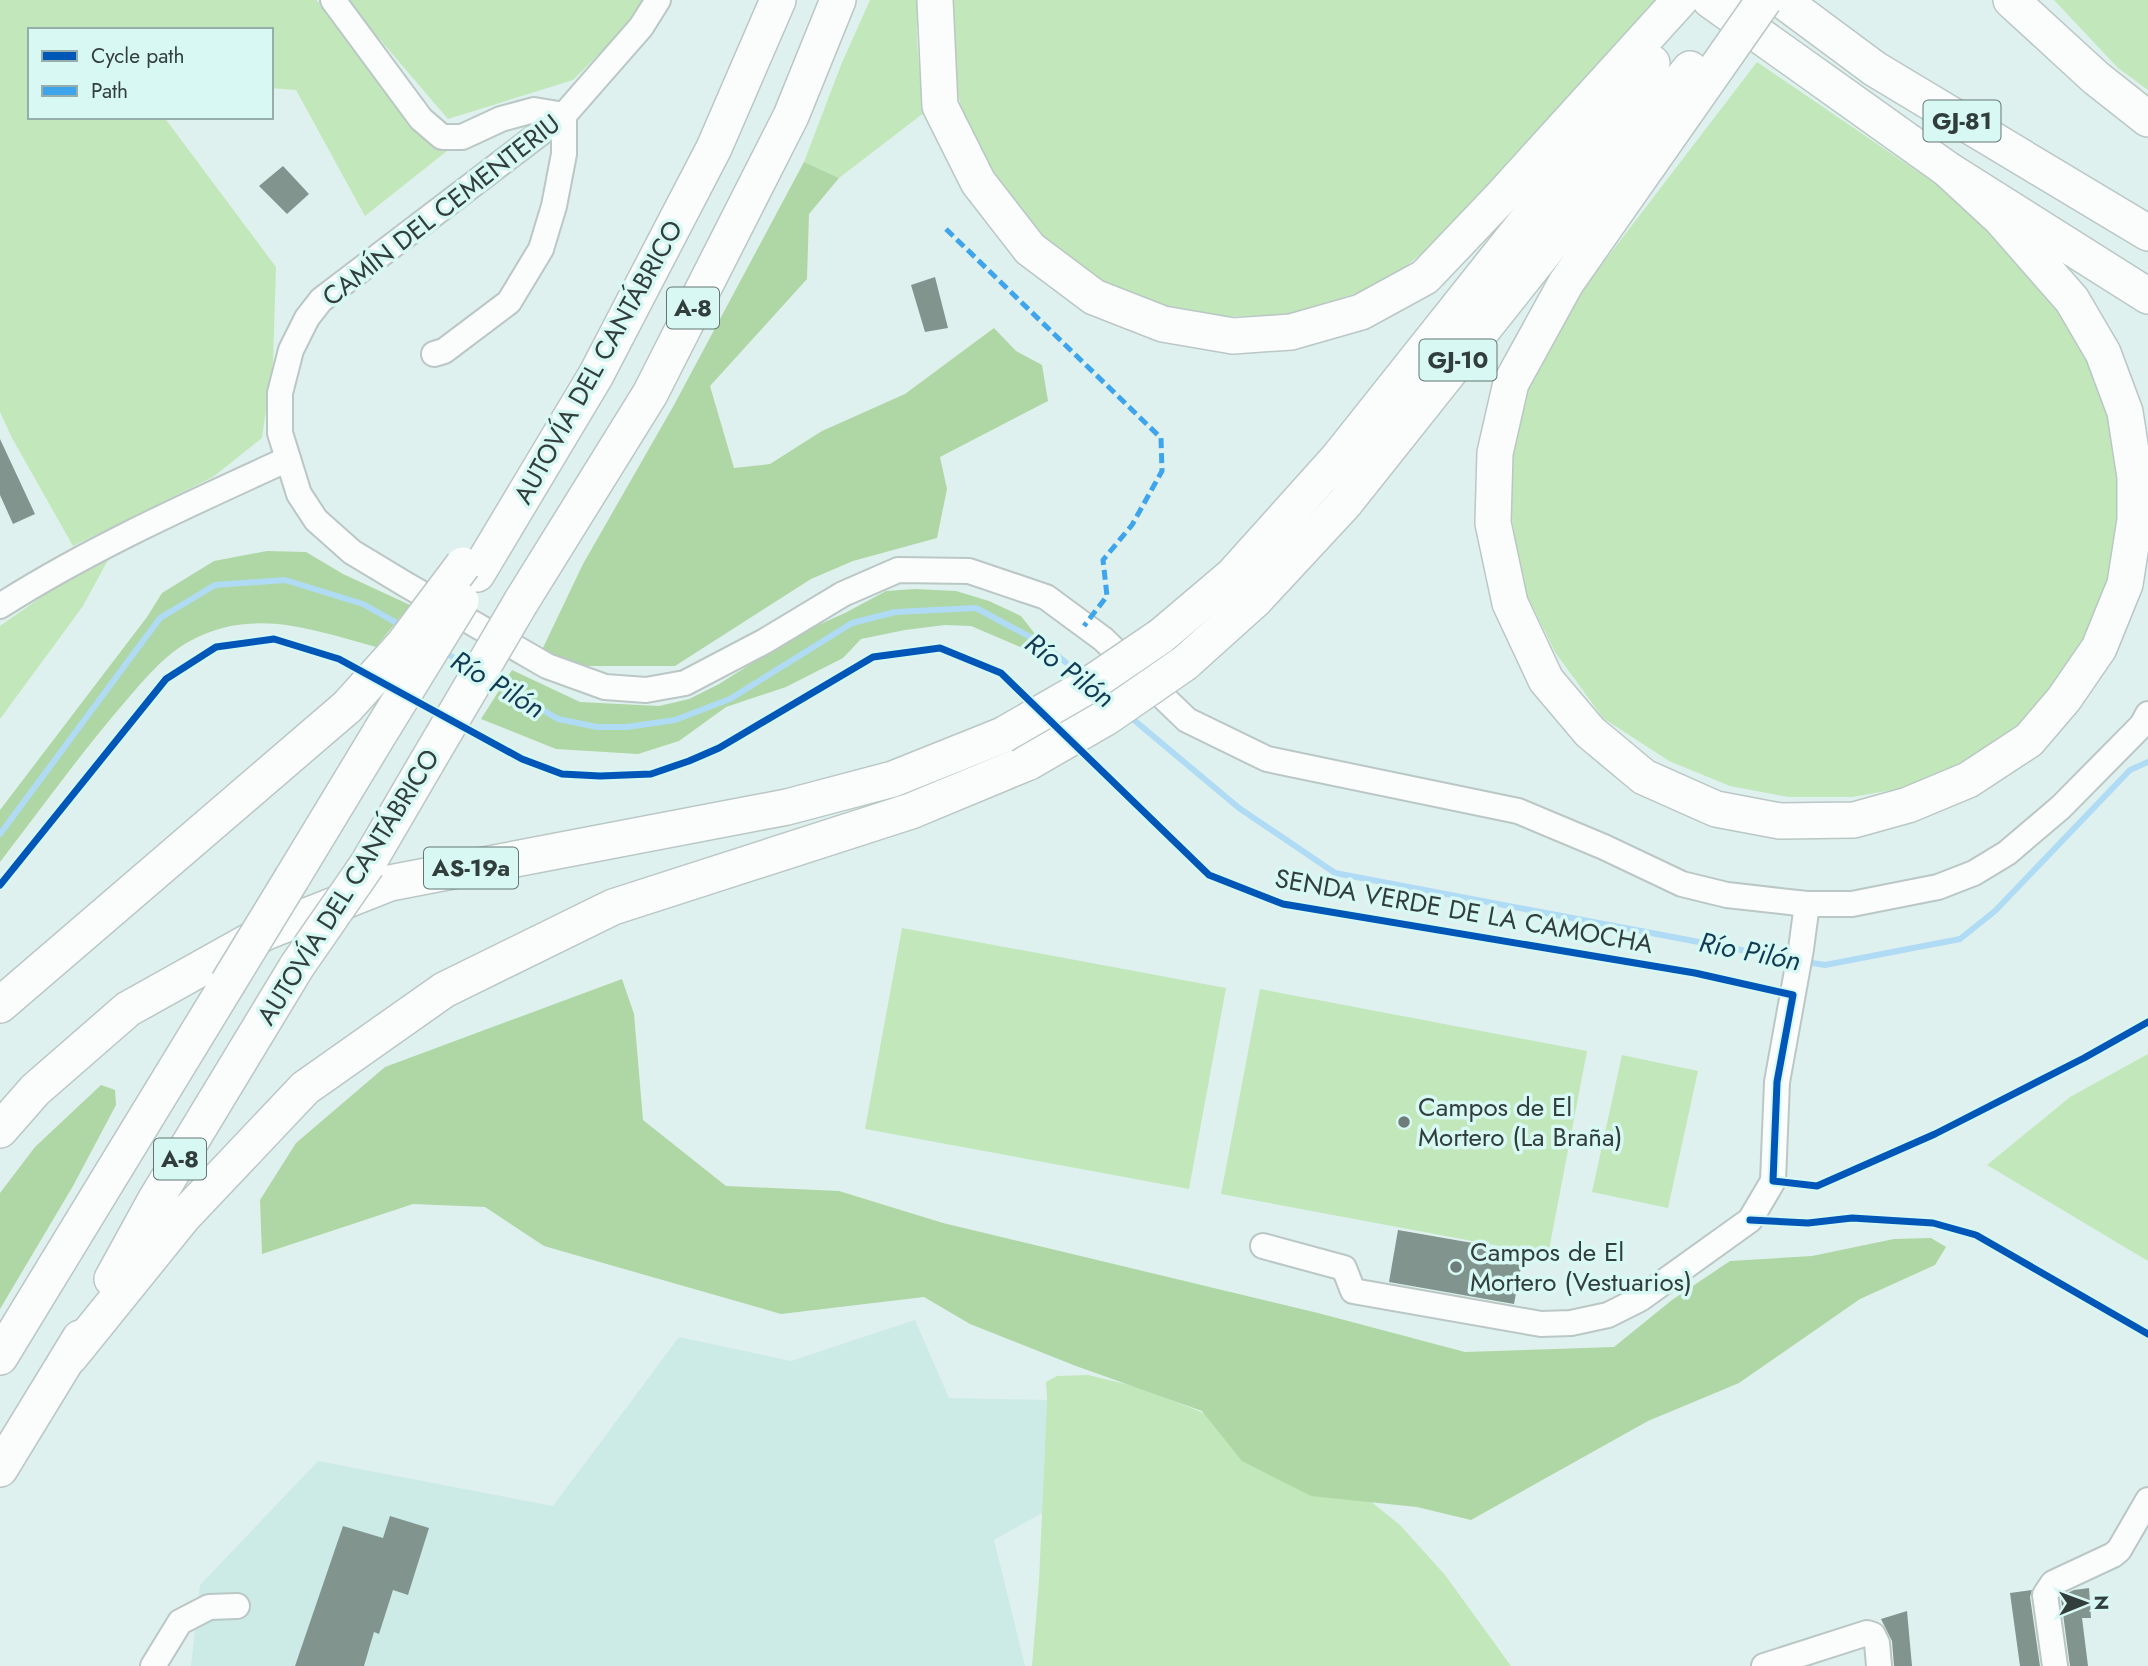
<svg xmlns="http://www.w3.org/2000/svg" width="2148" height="1666" font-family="Jost,sans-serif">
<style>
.built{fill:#cceae6}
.green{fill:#c2e7bb}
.forest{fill:#afd6a5}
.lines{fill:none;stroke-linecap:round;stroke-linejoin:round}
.stream{stroke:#b0dbf5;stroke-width:6}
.building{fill:#81958e}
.minor-casing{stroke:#bac7c5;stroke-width:28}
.highway-casing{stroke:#bac7c5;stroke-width:38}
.minor{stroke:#fafdfc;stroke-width:24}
.highway{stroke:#fafdfc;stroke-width:35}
.highway-bridge-casing{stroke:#bac7c5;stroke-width:38;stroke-linecap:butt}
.highway-bridge{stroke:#fafdfc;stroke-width:35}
.quiet{stroke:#3ea4ec;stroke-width:5;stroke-dasharray:10 5;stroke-linecap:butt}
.cycleway-casing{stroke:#d8f8f4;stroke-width:11}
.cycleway{stroke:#0057b8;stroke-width:7}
.poi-dot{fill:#6e7d7a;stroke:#d8f8f4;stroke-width:2.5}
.labels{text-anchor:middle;stroke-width:7;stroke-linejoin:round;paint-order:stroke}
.shield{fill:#d8f8f4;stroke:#637673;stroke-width:2}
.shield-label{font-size:24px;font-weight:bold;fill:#313e3c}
.street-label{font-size:26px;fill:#313e3c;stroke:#d8f8f4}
.poi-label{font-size:26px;fill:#313e3c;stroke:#d8f8f4;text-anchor:start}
.water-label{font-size:28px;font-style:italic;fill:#113b54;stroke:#d8f8f4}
</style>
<rect width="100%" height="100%" fill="#dff1ee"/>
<path class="built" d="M915 1320 949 1398 1047 1400 1042 1513 994 1540 1025 1666H191L200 1585 318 1461 553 1506 679 1337 791 1361Z"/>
<g class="green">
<path d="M0 0H316L323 6 407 115 447 151 365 216 296 90 271 88V30H30V117H164L276 267 273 362 262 438 213 477 73 546 12 438 0 412Z"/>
<path d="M346 0H643L623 30 573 80 448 119Z"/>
<path d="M870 0H919C913 36 921 76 925 112L839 178 804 162 841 65Z"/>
<path d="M952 0H1657L1442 238 1380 286 1286 315 1207 317 1121 295 1053 255 1000 193 963 118 950 54Z"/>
<path d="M2054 0H2148V90L2118 68Z"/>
<path d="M1757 62 1952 195 2034 276 2086 355 2113 425 2125 474 2121 551 2096 629 2046 703 1984 750 1916 786 1852 797H1788L1730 786 1669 761 1603 718 1555 652 1523 587 1508 494 1518 417 1548 335Z"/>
<path d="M97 558H109L83 606 0 719V626Z"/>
<path d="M902 928 1226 988 1189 1189 865 1129Z"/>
<path d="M1260 989 1587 1051 1548 1255 1221 1194Z"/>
<path d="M2148 1054V1261L1987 1165 2070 1097Z"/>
<path d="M1622 1055 1698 1071 1668 1208 1592 1192Z"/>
<path d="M1088 1375 1142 1388 1319 1460 1400 1525 1445 1575 1511 1666H1032L1039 1581 1047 1400 1046 1382 1057 1376Z"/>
</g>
<g class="forest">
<path d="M804 162 839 178 809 214 807 279 710 386 734 468 770 464 822 431 905 394 994 328 1016 351 1042 365 1048 401 940 457 947 489 937 538 853 561 811 579 675 666H582L541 652 583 564 674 405Z"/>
<path d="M267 551 306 552 343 574 410 605 376 647C334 636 290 620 246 624 228 625 206 632 190 641 164 655 144 680 124 703 80 754 41 809 0 862V810L147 617 162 593 214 561Z"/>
<path d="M915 589 956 591 989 601 1021 616 1035 634 1025 649 971 626 945 625 905 630 861 639 843 658 786 687 726 707 679 741 638 754 556 749 481 719 512 670 580 702 659 706 689 699 719 684 800 633 845 613 886 591Z"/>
<path d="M622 979 634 1014 643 1120 726 1186 839 1191 943 1223 1318 1313 1465 1352 1614 1347 1672 1300 1730 1261 1812 1256 1894 1239 1931 1238 1946 1247 1935 1265 1860 1299 1739 1383 1648 1421 1471 1520 1417 1507 1311 1496 1242 1461 1202 1411 1076 1366 970 1324 924 1297 781 1314 544 1246 485 1207 413 1204 262 1254 260 1200 296 1143 385 1067Z"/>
<path d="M101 1085 115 1090 116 1105 73 1186 0 1309V1193L35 1147Z"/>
</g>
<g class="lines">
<g class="stream">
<path d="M444 652 471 668"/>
<path d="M489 678 558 719 597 727H627L675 720 730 699 852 623 895 612 976 608 1045 645 1083 677"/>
<path d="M1128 715 1239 808 1335 873 1794 960"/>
<path d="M0 834 160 618 215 585 285 580 363 604 402 626"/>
<path d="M1805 962 1825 965 1960 939 1995 911 2130 770 2148 762"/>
</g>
</g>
<g class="building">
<path d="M283 166 309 194 287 214 259 186Z"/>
<path d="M935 277 948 328 925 332 911 285Z"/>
<path d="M0 439 35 514 13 524 0 495Z"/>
<path d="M1398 1230 1524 1252 1514 1304 1389 1282Z"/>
<path d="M390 1516 429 1528 408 1595 393 1590 379 1634 374 1632 364 1666H295L343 1526 383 1538Z"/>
<path d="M2089 1588 2091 1618H2082L2088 1666H2070L2061 1599 2063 1595 2074 1590Z"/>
<path d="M2032 1590 2030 1597 2040 1666H2020L2010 1593Z"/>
<path d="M1907 1611 1912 1666H1894L1892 1641 1881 1619Z"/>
</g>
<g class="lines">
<defs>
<g id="minor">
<path d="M333 0 421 119 442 137H462L501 119 534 110 564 115V154L554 206 541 249 509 302 444 351 434 354"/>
<path d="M658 0 641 27 564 115 321 300 307 318 291 350 280 393V433L299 494 316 520 352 552 405 584 547 666 605 687 646 690 685 683 765 641 843 594 898 570 969 571 1046 597 1103 639 1187 720 1267 759 1518 811 1604 847 1682 884 1727 895 1807 904H1852L1938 887 1974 873 2007 853 2061 807 2142 725 2148 714"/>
<path d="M0 606C91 548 190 504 288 459"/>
<path d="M1263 1246 1344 1268 1353 1291 1541 1324 1571 1323 1608 1315 1640 1299 1750 1220 1773 1181 1777 1082 1801 949 1807 904"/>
<path d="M153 1666 180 1622 209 1607 237 1606"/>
<path d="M1764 1666 1867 1633 1873 1635 1877 1643 1879 1666"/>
<path d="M2055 1666 2045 1595 2053 1583 2113 1555 2119 1550 2148 1500"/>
</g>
<g id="highway">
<path d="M935 0 940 106 978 182 1030 249 1094 297 1163 324 1233 336 1291 332 1361 312 1425 277 1503 195 1680 0"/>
<path d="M1710 0 1947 169 2148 296"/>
<path d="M1782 0 1875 69 2148 233"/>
<path d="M2011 0 2096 78 2148 119"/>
<path d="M1727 53 1566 283 1511 383 1495 453 1493 523 1510 603 1546 680 1590 732 1644 777 1716 809 1780 821 1854 820 1908 805 1968 780 2029 740 2064 699 2099 648 2125 584 2135 520V477L2125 412 2103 353 2072 300 2001 219 1947 169"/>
<path d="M477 574 596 375 714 148 778 0"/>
<path d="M521 602 650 394 791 116 838 0"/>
<path d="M1161 636 1233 575 1338 458 1652 63"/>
<path d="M1185 663 1255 600 1345 503 1690 69"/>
<path d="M367 865 427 762"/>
<path d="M292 878 381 731"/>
<path d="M0 1005 347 707"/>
<path d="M0 1130 35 1090 128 1009 266 932 390 883 787 807 893 779 1003 735"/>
<path d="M112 1279 156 1199 297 966"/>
<path d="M0 1357 228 983"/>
<path d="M70 1357 183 1217 305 1088 444 990 613 907 911 811 1029 762"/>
<path d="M0 1469 80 1338"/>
</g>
</defs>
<use href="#minor" class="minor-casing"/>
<use href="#highway" class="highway-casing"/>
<use href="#minor" class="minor"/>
<use href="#highway" class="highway"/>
<defs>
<g id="highway-bridge">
<path d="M1727 53 1764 0"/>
<path d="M347 707 403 645 463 565"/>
<path d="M381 731 461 601"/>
<path d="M1003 735 1086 687 1161 636"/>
<path d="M427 762 521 602"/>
<path d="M1029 762 1107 717 1185 663"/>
<path d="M297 966 367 865"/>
<path d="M228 983 292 878"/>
</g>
</defs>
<use href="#highway-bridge" class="highway-bridge-casing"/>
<use href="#highway-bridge" class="highway-bridge"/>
<path class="quiet" d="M946 229 1161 438 1162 471 1132 525 1103 560 1107 596 1084 626"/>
<defs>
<g id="cycleway">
<path d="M0 885 166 679 216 647 274 639 339 659 522 759 562 774 600 776 651 774 689 761 719 748 873 657 940 648 1001 673 1209 875 1283 904 1695 973 1793 995 1777 1082 1773 1181 1817 1186 1935 1134 2084 1058 2148 1022"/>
<path d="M1750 1220 1808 1223 1852 1218 1933 1223 1976 1235 2148 1334"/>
</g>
</defs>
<use href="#cycleway" class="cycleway-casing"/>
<use href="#cycleway" class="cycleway"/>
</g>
<g class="poi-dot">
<circle cx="1404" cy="1122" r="7"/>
<circle cx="1456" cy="1267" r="7"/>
</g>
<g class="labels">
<g class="shield">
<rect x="1923.5" y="100.5" width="77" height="41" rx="5"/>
<rect x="667" y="287.5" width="52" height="41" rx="5"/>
<rect x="1419.5" y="339.5" width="77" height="41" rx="5"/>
<rect x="424" y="847.5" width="94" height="41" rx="5"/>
<rect x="154" y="1138.5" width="52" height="41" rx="5"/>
</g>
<g class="shield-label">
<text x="1962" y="129">GJ-81</text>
<text x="693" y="316">A-8</text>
<text x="1458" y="368">GJ-10</text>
<text x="471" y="876">AS-19a</text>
<text x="180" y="1167">A-8</text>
</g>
<g class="street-label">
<text transform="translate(441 210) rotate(-38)" y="9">CAMÍN DEL CEMENTERIU</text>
<text transform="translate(598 362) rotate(-61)" y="9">AUTOVÍA DEL CANTÁBRICO</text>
<text transform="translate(348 887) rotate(-58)" y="9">AUTOVÍA DEL CANTÁBRICO</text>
<text transform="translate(1464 911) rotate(10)" y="9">SENDA VERDE DE LA CAMOCHA</text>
</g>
<g class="poi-label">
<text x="1418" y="1116">Campos de El<tspan x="1418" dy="30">Mortero (La Braña)</tspan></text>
<text x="1470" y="1261">Campos de El<tspan x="1470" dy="30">Mortero (Vestuarios)</tspan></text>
</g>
<g class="water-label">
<text transform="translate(1070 670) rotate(37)" y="10">Río Pilón</text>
<text transform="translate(498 684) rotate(31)" y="10">Río Pilón</text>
<text transform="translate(1750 951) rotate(11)" y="10">Río Pilón</text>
</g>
</g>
<rect x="28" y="28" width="245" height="91" fill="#d8f8f4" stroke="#95aeaa" stroke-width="2"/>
<rect x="42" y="51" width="35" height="10" fill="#0057b8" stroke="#95aeaa" stroke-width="2"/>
<text x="91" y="63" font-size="21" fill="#313e3c">Cycle path</text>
<rect x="42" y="86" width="35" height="10" fill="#3ea4ec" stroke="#95aeaa" stroke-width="2"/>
<text x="91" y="98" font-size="21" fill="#313e3c">Path</text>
<g transform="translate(2085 1603) rotate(89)" stroke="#d8f8f4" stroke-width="5" paint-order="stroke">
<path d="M0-5L12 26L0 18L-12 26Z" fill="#313e3c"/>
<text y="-10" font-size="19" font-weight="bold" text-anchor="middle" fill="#313e3c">N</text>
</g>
</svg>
